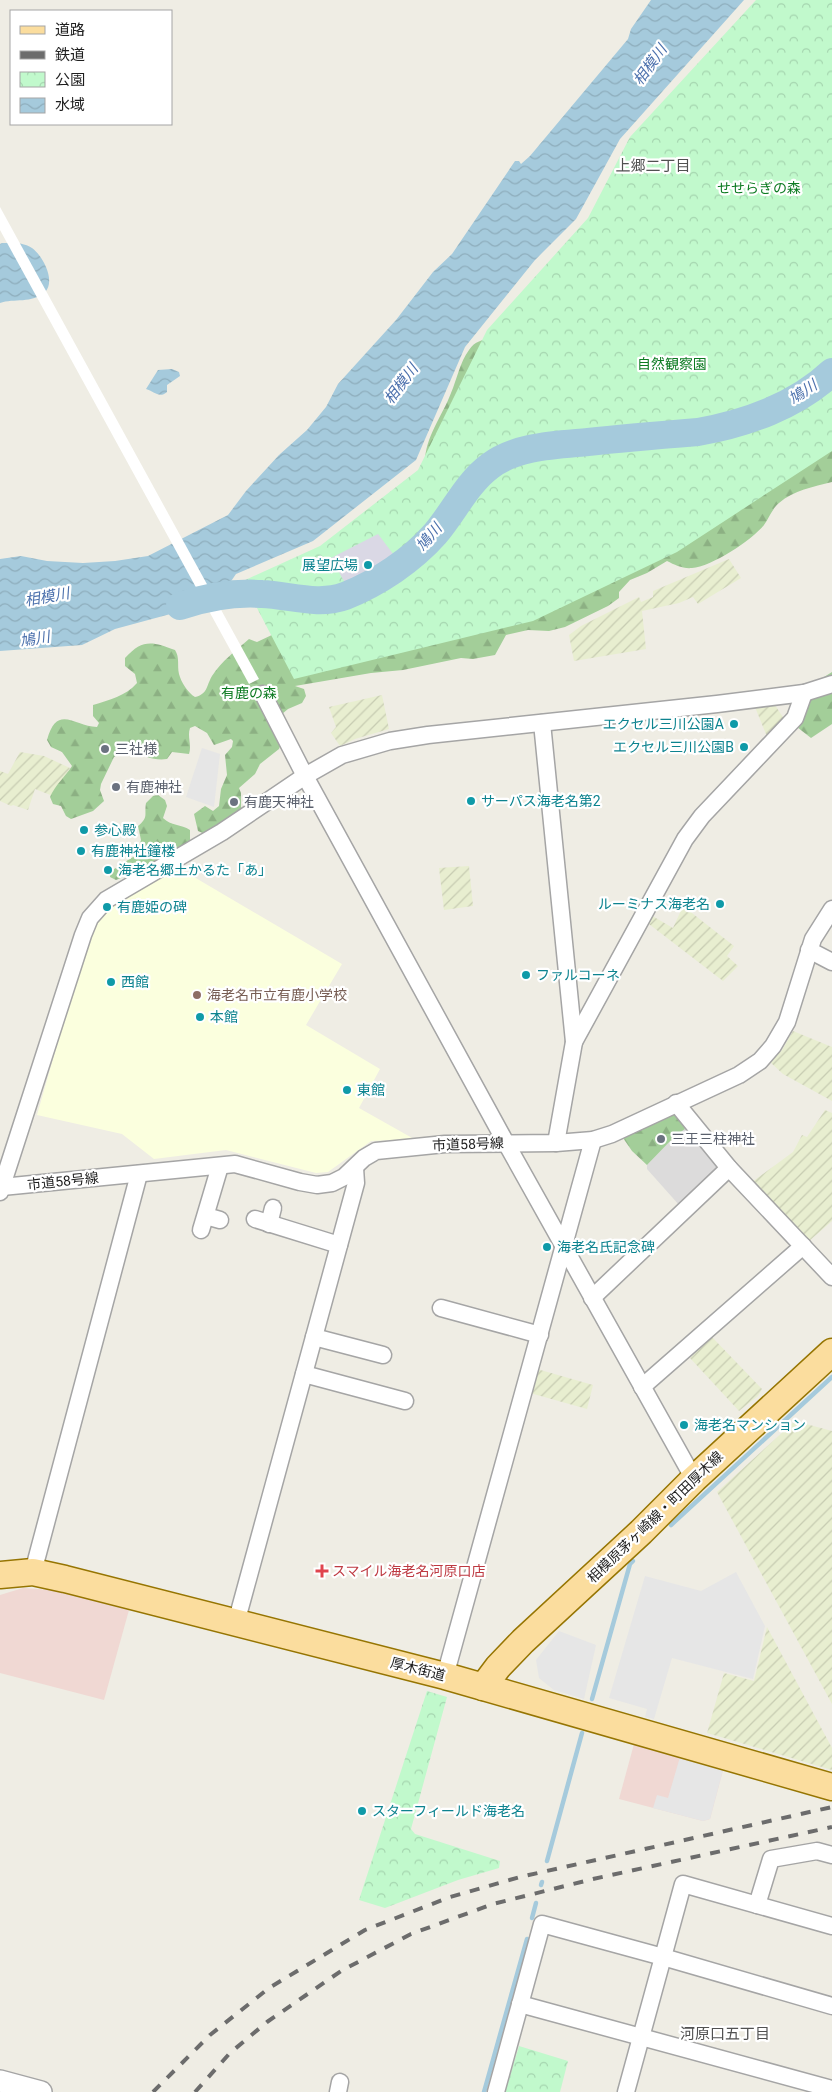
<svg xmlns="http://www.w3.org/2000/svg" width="832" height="2092" font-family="Roboto,'Noto Sans JP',sans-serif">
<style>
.residential{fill:#dcdbdb}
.commercial{fill:#f0d8d3}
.education{fill:#fbffde}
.farmland{fill:url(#farmland-furrows)}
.forest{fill:url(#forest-firs)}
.park{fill:url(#park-crowns)}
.parking{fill:#e6e6e6}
.plaza{fill:#dad8e5}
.water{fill:url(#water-waves)}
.pier{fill:#fff}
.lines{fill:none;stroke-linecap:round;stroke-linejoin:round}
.stream{stroke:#a5cadc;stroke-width:4.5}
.river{stroke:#a5cadc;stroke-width:28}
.minor-casing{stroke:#a5a5a5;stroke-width:19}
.tertiary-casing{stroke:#a5a5a5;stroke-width:24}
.primary-casing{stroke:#967502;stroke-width:29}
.minor{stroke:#fff;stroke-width:16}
.tertiary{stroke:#fff;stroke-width:21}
.primary{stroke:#fbdd9e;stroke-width:26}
.rail{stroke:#6c6c6c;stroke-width:4;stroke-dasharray:10 10;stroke-linecap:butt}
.culture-dot{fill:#0f9aa8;stroke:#fff;stroke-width:2}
.worship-dot{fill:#6b7280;stroke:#fff;stroke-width:2}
.education-dot{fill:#8d6e63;stroke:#fff;stroke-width:2}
.health-dot{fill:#e0444e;stroke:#fff;stroke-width:2}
.labels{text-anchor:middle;stroke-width:4.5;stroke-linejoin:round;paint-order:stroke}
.park-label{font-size:14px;fill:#0d7b22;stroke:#fff}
.culture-label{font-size:14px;fill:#0d838f;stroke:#fff;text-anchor:start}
.worship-label{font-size:14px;fill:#5b616d;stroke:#fff;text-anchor:start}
.education-label{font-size:14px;fill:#785e54;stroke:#fff;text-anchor:start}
.street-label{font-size:14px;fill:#1e1e1e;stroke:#fff}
.health-label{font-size:14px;fill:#be3a42;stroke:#fff;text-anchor:start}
.water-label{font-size:15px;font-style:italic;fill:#4c71ad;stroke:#fff}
.neighbourhood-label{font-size:15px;fill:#515151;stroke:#fff}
</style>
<defs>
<pattern id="farmland-furrows" width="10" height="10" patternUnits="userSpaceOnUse" patternTransform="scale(1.25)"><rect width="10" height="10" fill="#e8eed0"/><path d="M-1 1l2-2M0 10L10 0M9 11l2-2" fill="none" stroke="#c7ccb2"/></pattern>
<pattern id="forest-firs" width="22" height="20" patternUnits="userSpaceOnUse" patternTransform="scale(1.25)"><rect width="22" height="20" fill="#a3ce99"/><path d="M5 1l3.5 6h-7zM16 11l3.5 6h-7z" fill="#8cb083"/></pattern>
<pattern id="park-crowns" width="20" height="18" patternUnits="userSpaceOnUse" patternTransform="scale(1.25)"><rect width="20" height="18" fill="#c1f9cc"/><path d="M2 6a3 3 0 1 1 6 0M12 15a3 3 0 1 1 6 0" fill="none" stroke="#a5d5af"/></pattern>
<pattern id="water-waves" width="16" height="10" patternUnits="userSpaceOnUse" patternTransform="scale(1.25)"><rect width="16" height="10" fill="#a5cadc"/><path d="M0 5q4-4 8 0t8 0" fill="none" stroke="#8eadbc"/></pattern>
</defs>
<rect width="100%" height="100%" fill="#efede4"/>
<path class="residential" d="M688 1126 721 1165 680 1206 647 1169V1165L675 1136Z"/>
<g class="commercial">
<path d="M23 1588 52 1590 129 1610 104 1700 0 1673V1595Z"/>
<path d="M634 1744 723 1770 710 1819 703 1821 619 1799Z"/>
</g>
<path class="education" d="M177 867 342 964 306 1025 380 1069 359 1108 414 1139 371 1141 328 1172 316 1173 226 1150 154 1159 122 1134 37 1115 91 926 115 900Z"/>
<g class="farmland">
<path d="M729 559 741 578 698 604 693 597 679 603 642 611 646 649 574 661 569 635 581 626 639 597 641 602 653 597V591Z"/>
<path d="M382 695 389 729 355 739 340 746 331 733 336 727 329 707Z"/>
<path d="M775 705 786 722 768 739 755 707Z"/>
<path d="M20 752 44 756 70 768 53 796 35 789 28 810 13 805 11 806 0 801V771L8 774Z"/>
<path d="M469 866 473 906 444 910 439 868Z"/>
<path d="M683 906 734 946 727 956 738 966 723 981 645 921 649 914 673 928Z"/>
<path d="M793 1031 832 1047V1101L783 1074 770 1062 782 1050Z"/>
<path d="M825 1110 832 1113V1221L808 1242 752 1182 793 1152 802 1135 807 1137Z"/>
<path d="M711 1336 762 1389 758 1396 739 1411 690 1358Z"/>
<path d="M537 1369 593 1385 587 1409 530 1393Z"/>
<path d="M795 1421 832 1431V1704L717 1492Z"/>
<path d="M767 1627 832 1748V1770L707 1733 724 1673 754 1681Z"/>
</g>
<g class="forest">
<path d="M492 338 832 340V482C813 487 794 490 779 503 772 509 769 518 764 525 752 540 711 567 692 568 683 569 675 565 667 561L647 573 630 580 619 592V598L608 606 565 627 549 631 528 630 506 635 495 655 473 659 461 658 403 670 371 673 295 686 304 689 306 696 302 703 288 709 276 719 282 741 279 749 260 764 255 774 239 788 241 793V813L205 834 198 831 194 814 205 806 213 811 219 806 221 789 227 775 225 755 232 747 233 741 231 739 214 745 207 733 195 726 190 728C187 737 192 745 189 754L172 752 167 759C155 761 143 756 132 751L126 756 117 755 114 757 101 784 100 790 104 801 93 811 71 819 66 816 61 806 53 804 50 797C55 785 65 777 72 766L62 752 51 747 47 740C57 703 75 727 97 727L99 723 93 716V705C109 700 126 696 137 683L135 674 125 666V658C142 639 152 641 175 650 180 658 177 665 179 674 181 682 188 693 195 697 208 694 206 686 212 676 222 661 235 651 249 639L257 642 274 634 425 465C424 438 442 417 451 393 457 379 460 362 469 350 475 341 482 340 492 338Z"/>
<path d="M832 672V724L811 738 797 727V694Z"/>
<path d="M158 795 165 800 167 806 163 818C171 826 181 824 190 830V840L176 851 140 871 127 867 123 869 121 878 116 880 110 877V871C120 867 127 859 136 856L141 840 138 826C149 817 144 815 146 803L153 796Z"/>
<path d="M673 1113 680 1119 685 1129 675 1136 647 1165 632 1151 621 1135Z"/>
</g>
<g class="park">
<path d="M756 0H832V451L677 552 533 621 294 679 243 581 320 546 418 470 487 330 588 218 630 137Z"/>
<path d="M427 1691 447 1697 411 1829 415 1834 500 1861 499 1868 458 1880 385 1908 359 1900Z"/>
<path d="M519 2046 568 2061 560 2092H505Z"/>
</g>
<g class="parking">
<path d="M202 748 220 754 214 807 186 797Z"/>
<path d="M736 1572 765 1626 753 1679 672 1658 654 1719 645 1717 647 1709 609 1698 645 1576 701 1591Z"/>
<path d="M559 1631 596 1645 584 1699 554 1690 539 1678 536 1660Z"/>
<path d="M680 1757 723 1770 710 1819 703 1821 653 1808 657 1795 668 1798Z"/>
</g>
<path class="plaza" d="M378 534 406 571 398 584 369 598 349 590 331 558Z"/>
<g class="water">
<path d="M651 0H744L620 139 576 219 535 260 465 347 416 460 313 541 236 574 225 590 200 606 115 629 82 645 0 651V559L21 556 47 561 83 563 115 561 148 556 228 515 246 491 279 455 307 430 326 407 338 384 396 320 433 272 452 254 515 161H519L521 164 530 156 628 39 631 29Z"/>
<path d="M2 243C12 243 23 242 32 248 43 256 56 281 45 292 32 304 14 298 0 303V244Z"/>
<path d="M172 369 179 372 180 376 167 385V392C159 399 154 391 146 389L158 370Z"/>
</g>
<path class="pier" d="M0 207 259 679 249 684 0 230Z"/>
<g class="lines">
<g class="stream">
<path d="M671 1525 832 1377"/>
<path d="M592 1699 630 1564 633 1561"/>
<path d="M547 1861 582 1733"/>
<path d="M541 1885 542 1882"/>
<path d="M532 1918 536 1903"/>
<path d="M484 2092 527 1939"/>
</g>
<path class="river" d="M180 606C207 597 233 592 262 594 289 595 318 606 345 596 378 583 412 560 435 534 454 512 466 484 490 466 516 446 556 445 588 442 624 438 661 435 698 432 745 424 796 406 832 372"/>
<defs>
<g id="minor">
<path d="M263 694 305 776 506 1143 694 1479"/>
<path d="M542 723 574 1042 556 1143"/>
<path d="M809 950 832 962"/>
<path d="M574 1042 685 839 702 816 795 718 804 693"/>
<path d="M676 1103 729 1168 832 1277"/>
<path d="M2 1187 235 1164 300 1182 317 1185 332 1183 344 1177 364 1158 376 1151 445 1144 556 1143 593 1140 612 1134 739 1075 760 1061 773 1046 787 1022 813 939 832 909"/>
<path d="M0 1192 83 935 90 918 106 900 222 832 305 776 342 755 390 741 428 735 717 704 804 693 832 684"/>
<path d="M206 1216 220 1220"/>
<path d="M255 1219 339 1245"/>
<path d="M269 1224 273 1208"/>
<path d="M201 1230 220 1166"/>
<path d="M592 1298 729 1168"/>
<path d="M441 1308 540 1335"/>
<path d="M314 1337 383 1355"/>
<path d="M304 1374 405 1401"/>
<path d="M642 1387 803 1246"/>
<path d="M33 1572 139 1174"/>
<path d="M236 1623 356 1183 355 1168"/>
<path d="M445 1676 593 1140"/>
<path d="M757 1905 771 1859 817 1851 832 1855"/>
<path d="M520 2004 832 2089"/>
<path d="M338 2092 340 2082"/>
<path d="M496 2092 542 1924 663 1957 832 2006"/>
<path d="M626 2092 683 1884 832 1926"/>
</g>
<path id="tertiary" d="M0 2081 41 2092"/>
<g id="primary">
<path d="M0 1575 33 1572 65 1579 445 1676 832 1787"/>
<path d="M483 1687 498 1667 523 1641 641 1532 694 1479 832 1352"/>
</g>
</defs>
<use href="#minor" class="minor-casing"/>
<use href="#tertiary" class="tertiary-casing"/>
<use href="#primary" class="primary-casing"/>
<use href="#minor" class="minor"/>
<use href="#tertiary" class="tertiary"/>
<use href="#primary" class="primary"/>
<g class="rail">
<path d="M153 2092 210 2035 269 1988 365 1930 450 1897 520 1877 832 1807"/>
<path d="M195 2092 230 2053 267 2022 341 1971 411 1934 493 1904 593 1879 832 1827"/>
</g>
</g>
<g class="culture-dot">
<circle cx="368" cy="565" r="5"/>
<circle cx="734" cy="724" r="5"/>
<circle cx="744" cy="747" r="5"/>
<circle cx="471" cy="801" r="5"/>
<circle cx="84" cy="830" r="5"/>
<circle cx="81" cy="851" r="5"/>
<circle cx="108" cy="870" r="5"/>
<circle cx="720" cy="904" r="5"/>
<circle cx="107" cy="907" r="5"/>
<circle cx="526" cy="975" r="5"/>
<circle cx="111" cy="982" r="5"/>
<circle cx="200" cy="1017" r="5"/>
<circle cx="347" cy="1090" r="5"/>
<circle cx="547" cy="1247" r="5"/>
<circle cx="684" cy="1425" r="5"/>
<circle cx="362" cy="1811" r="5"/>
</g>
<g class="worship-dot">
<circle cx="105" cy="749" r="5"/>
<circle cx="116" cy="787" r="5"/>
<circle cx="234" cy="802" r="5"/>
<circle cx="661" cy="1139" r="5"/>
</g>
<circle class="education-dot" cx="197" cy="995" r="5"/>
<path class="health-dot" d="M319.5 1563.5h5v5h5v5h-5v5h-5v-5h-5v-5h5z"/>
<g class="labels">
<g class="park-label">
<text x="759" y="193">せせらぎの森</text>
<text x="672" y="369">自然観察園</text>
<text x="249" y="698">有鹿の森</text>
</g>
<g class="culture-label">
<text x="358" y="570" text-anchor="end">展望広場</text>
<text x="724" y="729" text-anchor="end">エクセル三川公園A</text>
<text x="734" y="752" text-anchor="end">エクセル三川公園B</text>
<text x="481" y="806">サーパス海老名第2</text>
<text x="94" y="835">参心殿</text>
<text x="91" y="856">有鹿神社鐘楼</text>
<text x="118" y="875">海老名郷土かるた「あ」</text>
<text x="710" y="909" text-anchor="end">ルーミナス海老名</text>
<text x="117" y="912">有鹿姫の碑</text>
<text x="536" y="980">ファルコーネ</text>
<text x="121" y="987">西館</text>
<text x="210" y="1022">本館</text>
<text x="357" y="1095">東館</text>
<text x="557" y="1252">海老名氏記念碑</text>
<text x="694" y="1430">海老名マンション</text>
<text x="372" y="1816">スターフィールド海老名</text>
</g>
<g class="worship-label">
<text x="115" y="754">三社様</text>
<text x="126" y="792">有鹿神社</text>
<text x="244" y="807">有鹿天神社</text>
<text x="671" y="1144">三王三柱神社</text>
</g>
<g class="education-label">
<text x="207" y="1000">海老名市立有鹿小学校</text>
</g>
<g class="street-label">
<text transform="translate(468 1144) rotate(-2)" y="5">市道58号線</text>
<text transform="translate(63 1181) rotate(-6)" y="5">市道58号線</text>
<text transform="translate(655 1517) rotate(-44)" y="5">相模原茅ヶ崎線・町田厚木線</text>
<text transform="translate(418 1669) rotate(14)" y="5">厚木街道</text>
</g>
<g class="health-label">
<text x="332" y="1576">スマイル海老名河原口店</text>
</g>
<g class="water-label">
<text transform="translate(650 65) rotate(-54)" y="5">相模川</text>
<text transform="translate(401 384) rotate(-53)" y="5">相模川</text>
<text transform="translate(803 392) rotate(-34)" y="5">鳩川</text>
<text transform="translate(429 537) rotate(-50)" y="5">鳩川</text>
<text transform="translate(47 597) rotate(-10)" y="5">相模川</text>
<text transform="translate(35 639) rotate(-10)" y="5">鳩川</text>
</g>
<g class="neighbourhood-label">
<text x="653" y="171">上郷二丁目</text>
<text x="725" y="2039">河原口五丁目</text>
</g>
</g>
<rect x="10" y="10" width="162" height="115" fill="#ffffff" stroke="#a5a5a5"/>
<rect x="20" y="26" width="25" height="8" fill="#fbdd9e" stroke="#a5a5a5"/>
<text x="55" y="35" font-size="15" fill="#1e1e1e">道路</text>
<rect x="20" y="51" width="25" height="8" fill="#6c6c6c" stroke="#a5a5a5"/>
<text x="55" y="60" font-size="15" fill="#1e1e1e">鉄道</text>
<rect x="20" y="72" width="25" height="15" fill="url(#park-crowns)" stroke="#a5a5a5"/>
<text x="55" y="85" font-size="15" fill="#1e1e1e">公園</text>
<rect x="20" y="98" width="25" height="15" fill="url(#water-waves)" stroke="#a5a5a5"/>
<text x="55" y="110" font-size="15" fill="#1e1e1e">水域</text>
</svg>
